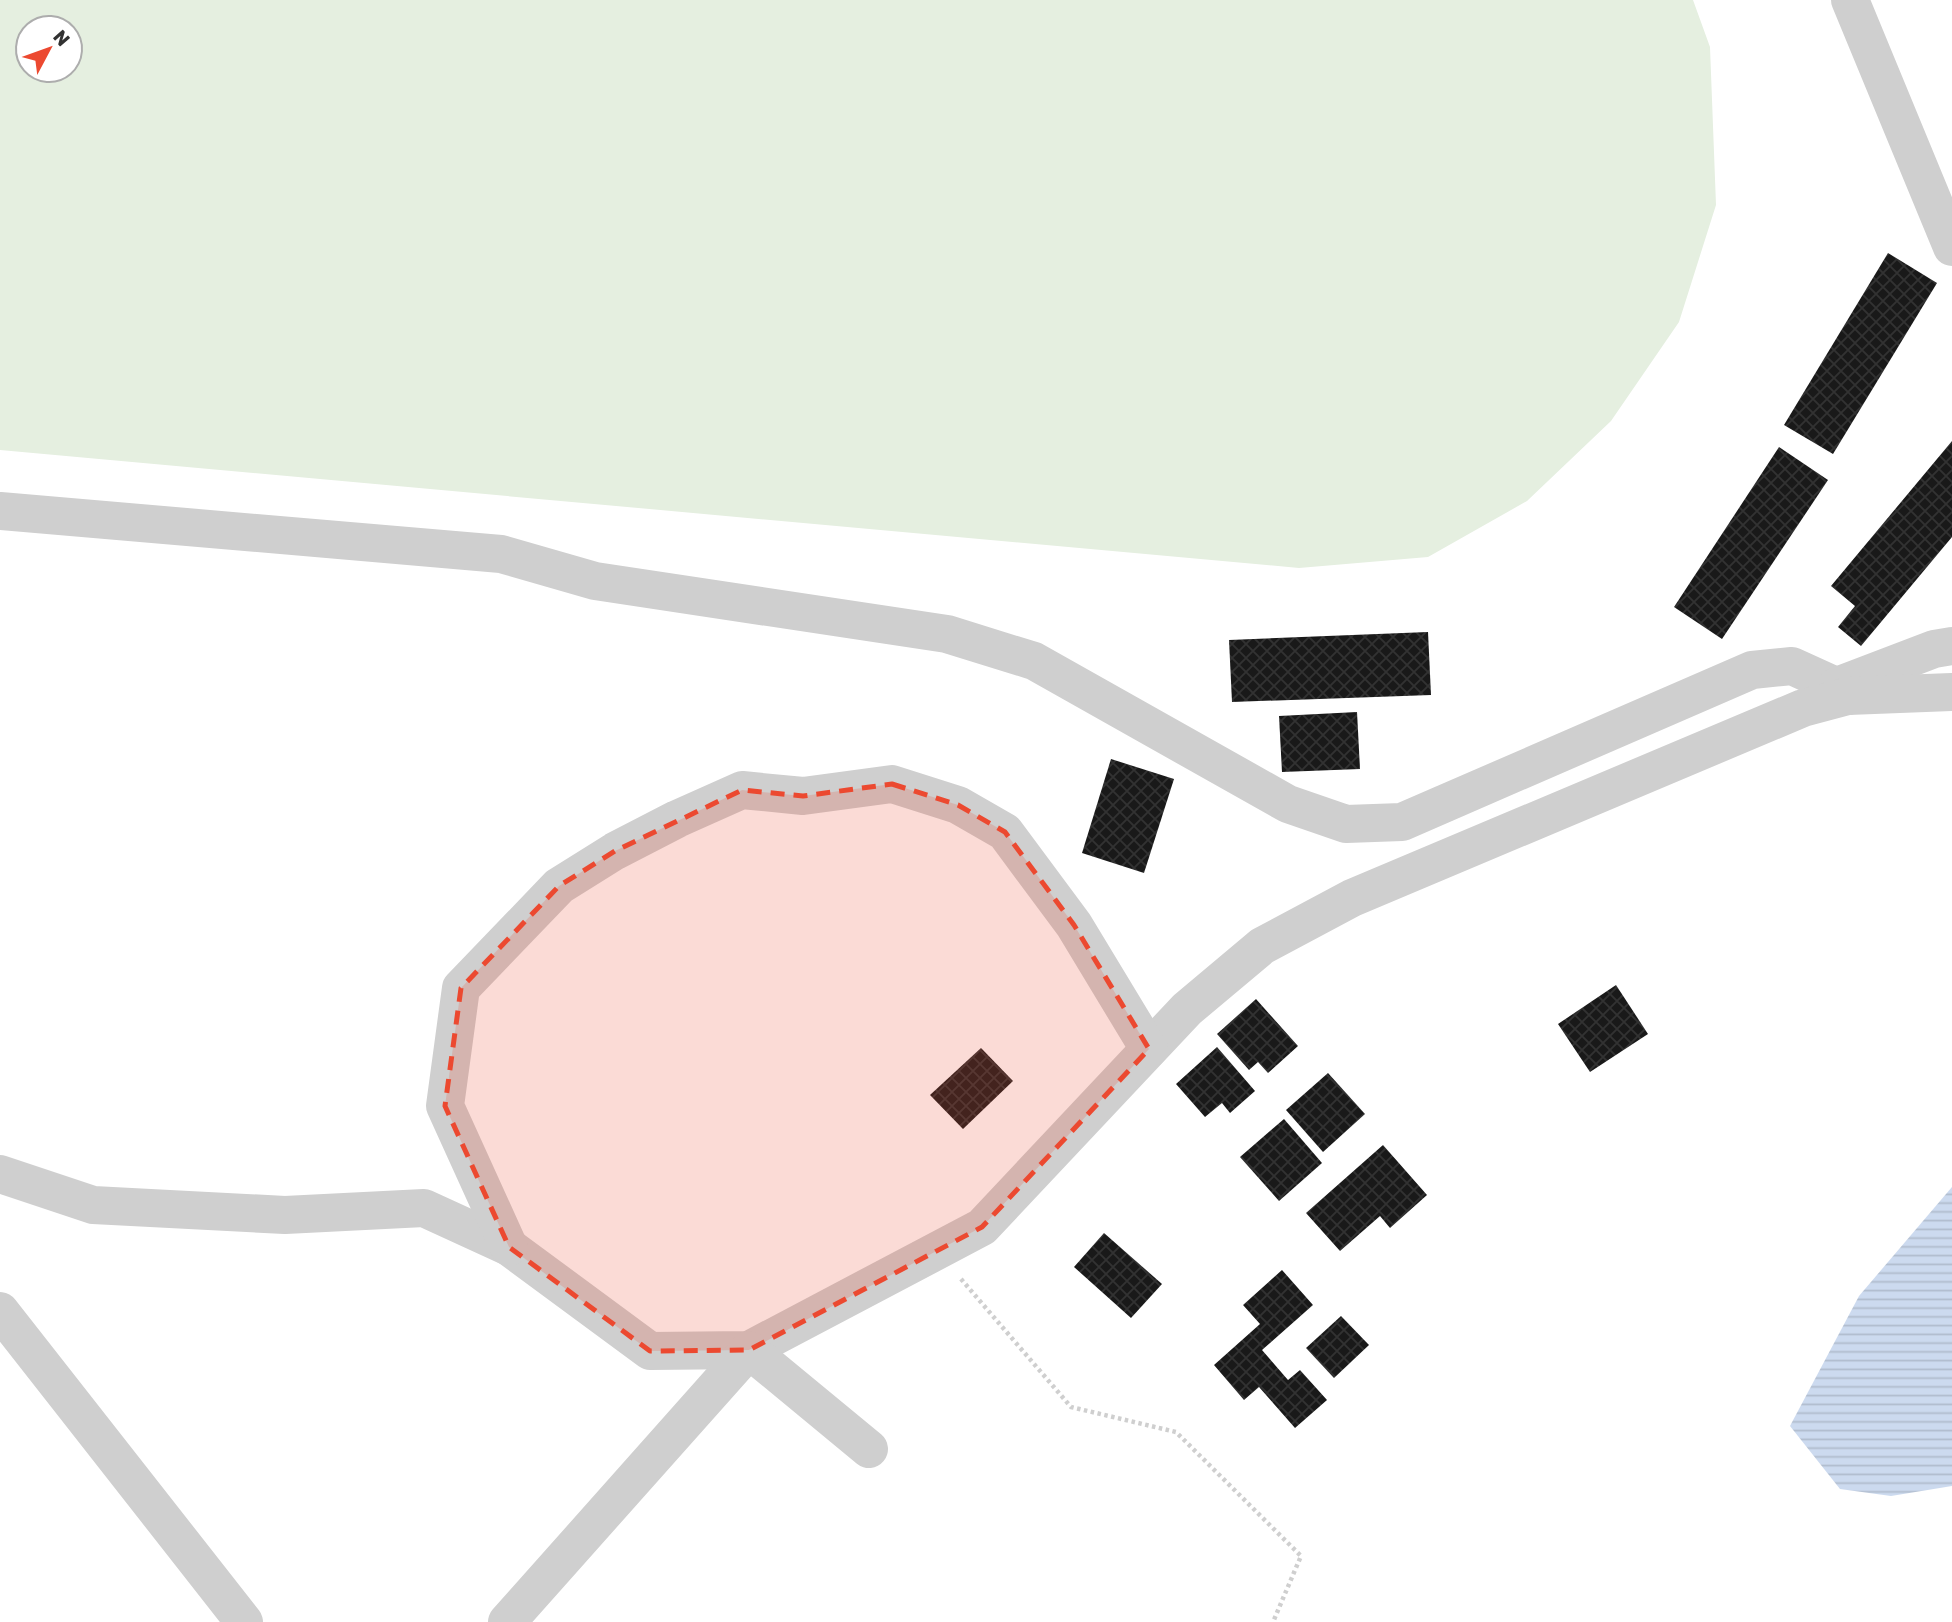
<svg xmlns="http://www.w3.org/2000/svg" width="1952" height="1622" font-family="Rubik,sans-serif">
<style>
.green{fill:#e5efe0;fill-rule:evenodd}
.water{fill:url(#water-rules)}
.building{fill:url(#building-cross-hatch)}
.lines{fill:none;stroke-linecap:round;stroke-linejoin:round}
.path{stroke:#cfcfcf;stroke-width:4.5;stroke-dasharray:3.5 3.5;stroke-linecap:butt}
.minor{stroke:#cfcfcf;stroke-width:38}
.tertiary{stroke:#cfcfcf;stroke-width:38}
.marked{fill:#ec4930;fill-opacity:0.2;stroke:#ec4930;stroke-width:5;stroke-dasharray:14 9;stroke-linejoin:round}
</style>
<defs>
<pattern id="water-rules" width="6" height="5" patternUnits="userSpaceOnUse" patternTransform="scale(1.75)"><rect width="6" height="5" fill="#ccdaef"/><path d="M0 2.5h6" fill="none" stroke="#b0bccd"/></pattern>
<pattern id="building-cross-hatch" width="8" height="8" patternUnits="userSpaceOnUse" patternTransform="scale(1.75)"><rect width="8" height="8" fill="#191919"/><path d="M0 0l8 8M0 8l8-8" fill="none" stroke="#323232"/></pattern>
</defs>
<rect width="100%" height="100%" fill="#fff"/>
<path class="green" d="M0 0H1693L1710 47 1716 205 1679 322 1611 421 1527 501 1428 557 1299 568 0 450ZM28 28H70V70H28Z"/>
<path class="water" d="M1952 1187V1486L1891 1496 1840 1489 1790 1426 1859 1296Z"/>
<g class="building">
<path d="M1888 253 1937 283 1833 454 1784 425Z"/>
<path d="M1952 441V537L1861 646 1838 627 1855 606 1831 586Z"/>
<path d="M1779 447 1828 480 1722 639 1674 607Z"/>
<path d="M1428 632 1431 695 1232 702 1229 640Z"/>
<path d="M1357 712 1360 769 1282 772 1279 716Z"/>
<path d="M1111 759 1174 779 1144 873 1082 853Z"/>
<path d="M1616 985 1648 1034 1590 1072 1558 1024Z"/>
<path d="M1256 999 1298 1046 1268 1073 1258 1062 1249 1070 1217 1034Z"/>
<path d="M1217 1047 1255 1091 1230 1113 1222 1103 1205 1117 1176 1084Z"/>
<path d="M981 1048 1013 1081 963 1129 930 1095Z"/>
<path d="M1328 1073 1365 1114 1323 1152 1286 1110Z"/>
<path d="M1284 1119 1322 1163 1279 1201 1240 1157Z"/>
<path d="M1383 1145 1427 1195 1390 1228 1380 1216 1340 1251 1306 1213Z"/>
<path d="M1104 1233 1162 1284 1131 1318 1074 1267Z"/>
<path d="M1282 1270 1313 1305 1262 1350 1288 1380 1300 1370 1327 1400 1295 1428 1259 1387 1244 1400 1214 1365 1260 1324 1243 1305Z"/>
<path d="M1341 1316 1369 1345 1334 1378 1306 1348Z"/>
</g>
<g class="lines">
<path class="path" d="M961 1279 1071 1407 1176 1432 1301 1556 1273 1622"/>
<g class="minor">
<path d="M0 511 501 554 595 581 947 634 1034 661 1288 804 1346 824 1402 822 1752 670 1792 666 1836 686 1848 696"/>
<path d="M1837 686 1934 649 1952 646"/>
<path d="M0 1174 93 1205 285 1215 424 1208 509 1247 650 1351 749 1350 982 1227 1187 1009 1262 946 1352 898 1803 708 1848 696 1952 692"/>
<path d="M509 1247 445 1106 461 988 559 886 615 851 677 819 742 790 803 796 892 784 958 805 1005 832 1074 925 1149 1049"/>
<path d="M0 1311 244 1622"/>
<path d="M507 1622 749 1350 869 1449"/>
</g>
<path class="tertiary" d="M1850 0 1952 247"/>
</g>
<path class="marked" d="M892 784 958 805 1005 832 1074 925 1149 1049 982 1227 749 1350 650 1351 509 1247 445 1106 461 988 559 886 615 851 742 790 803 796Z"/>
<g transform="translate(49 49) rotate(49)"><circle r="33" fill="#ffffff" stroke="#adadad" stroke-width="2"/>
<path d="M0-5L12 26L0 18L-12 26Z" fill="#ec4930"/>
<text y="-10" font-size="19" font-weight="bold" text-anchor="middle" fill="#323232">N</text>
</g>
</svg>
